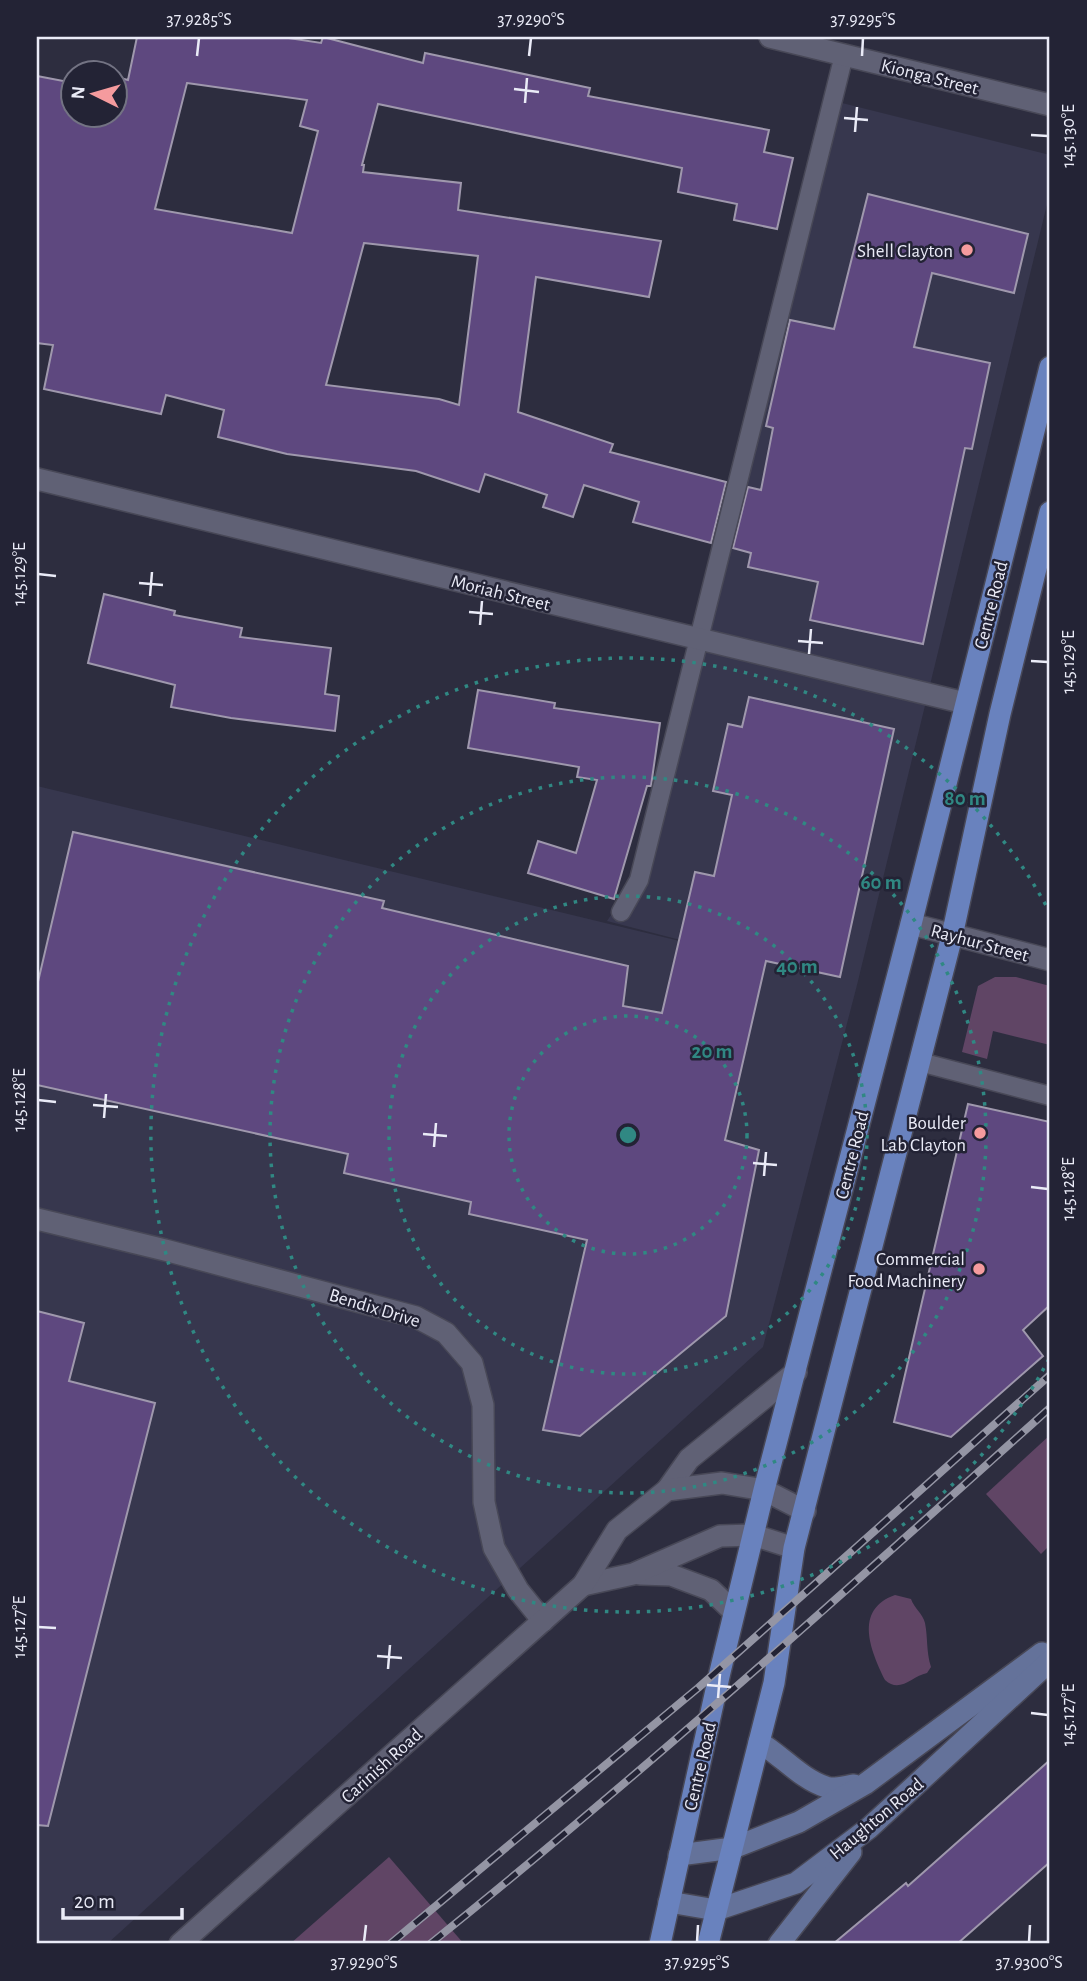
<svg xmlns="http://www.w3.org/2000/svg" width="1087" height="1981" font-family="'Alegreya Sans',sans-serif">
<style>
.built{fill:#37374e}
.green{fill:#604565}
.building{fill:#5e487f;stroke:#9f98ad;stroke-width:2;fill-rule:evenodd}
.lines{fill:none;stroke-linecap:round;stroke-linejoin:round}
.service-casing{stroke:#484857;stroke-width:21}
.minor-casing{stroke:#484857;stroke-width:24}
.tertiary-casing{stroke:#484857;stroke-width:24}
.secondary-casing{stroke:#484857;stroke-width:24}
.primary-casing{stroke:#484857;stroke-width:24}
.service{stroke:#606175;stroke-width:18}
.minor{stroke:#606175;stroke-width:21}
.tertiary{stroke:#606175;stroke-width:21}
.secondary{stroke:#64729a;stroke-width:21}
.primary{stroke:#6982be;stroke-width:21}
.rail-casing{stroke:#9495a4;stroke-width:8}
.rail{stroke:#232335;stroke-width:5;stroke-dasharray:16;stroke-linecap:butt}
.ticks{fill:none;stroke:#eaebf7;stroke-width:2.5}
.ring{fill:none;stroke:#308883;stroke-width:3.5;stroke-dasharray:3.5 7}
.poi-dot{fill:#f59b9e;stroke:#232335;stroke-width:2.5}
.labels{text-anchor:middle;stroke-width:5;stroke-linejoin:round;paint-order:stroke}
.street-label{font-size:19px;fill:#eaebf7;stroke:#232335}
.poi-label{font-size:19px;fill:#eaebf7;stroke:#232335;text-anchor:end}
.centre{fill:#308883;stroke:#232335;stroke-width:3.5}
.ring-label{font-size:21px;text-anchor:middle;font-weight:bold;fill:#308883;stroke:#232335;stroke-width:5;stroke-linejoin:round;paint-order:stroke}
.neatline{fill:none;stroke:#eaebf7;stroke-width:2.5}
.ticks-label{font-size:18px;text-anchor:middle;fill:#eaebf7}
</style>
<rect width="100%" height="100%" fill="#2d2d3f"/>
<path class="built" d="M826 99 1050 155V192L857 985 763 1347 107 1944H37V786L750 958 607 921 643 867Z"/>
<g class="green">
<path d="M995 977H1016L1050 986V1045L993 1031 987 1059 962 1052 978 986Z"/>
<path d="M1050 1435V1545L1041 1554 986 1494Z"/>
<path d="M895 1595 911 1599C914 1608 923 1614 925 1623 928 1638 926 1651 931 1667L927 1673C912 1676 900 1694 885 1680 871 1651 853 1610 895 1595Z"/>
<path d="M389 1857 464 1944H290Z"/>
</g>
<g class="building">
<path d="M137 37H282L321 43 323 37 423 63 425 53 590 88 588 96 769 130 764 152 793 158 777 229 734 220 737 204 678 192 682 168 378 104 362 165H364L363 172 461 183 458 210 661 241 649 297 536 277 518 412 613 444 610 452 726 482 711 543 633 522 639 502 584 485 573 517 543 507 547 495 485 474 479 492 416 471 287 454 218 437 224 410 166 395 161 414 44 389 53 345 37 343V76L74 83V116H116V77L128 80ZM187 83 307 100 300 126 318 131 292 233 155 209ZM364 243 478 256 459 405 439 399 326 385Z"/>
<path d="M868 194 1028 234 1014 293 932 273 914 347 990 363 972 449 965 448 923 644 810 620 818 582 748 567 751 553 733 548 748 487 761 490 773 428 766 426 790 320 834 329Z"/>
<path d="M104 594 175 611 174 615 242 628 240 637 331 648 325 694 339 696 335 731 231 718 171 707 175 685 88 663Z"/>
<path d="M478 690 555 703 554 708 660 723 651 786H647L614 899 528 873 538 841 576 853 597 780 577 777 579 767 468 748Z"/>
<path d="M749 697 894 729 840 977 766 961 725 1140 759 1150 726 1316 580 1436 543 1430 587 1240 469 1214 471 1202 344 1173 348 1154 37 1085V986L73 832 384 901 382 908 628 966 623 1006 662 1013 695 872 714 876 732 795 713 791 728 724 742 727Z"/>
<path d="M968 1104 1050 1122V1305L1023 1330 1043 1356 951 1437 894 1422Z"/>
<path d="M37 1311 84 1323 69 1381 155 1403 48 1826 37 1825Z"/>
<path d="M1050 1760V1862L957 1944H833L906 1883 908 1886Z"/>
</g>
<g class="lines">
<defs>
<g id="service">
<path d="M621 912 639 880 844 55"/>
<path d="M920 1062 1050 1096"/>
</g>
<g id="minor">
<path d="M770 37 1050 105"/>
<path d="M37 479 965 703"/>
<path d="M911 924 1050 960"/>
<path d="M37 1219 165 1250 416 1317 446 1333 472 1363 483 1405 484 1502 494 1548 518 1590 543 1621"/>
</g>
<g id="tertiary">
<path d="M667 1490 689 1459 796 1372"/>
<path d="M640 1574 671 1575 711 1590 734 1612"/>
<path d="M583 1585 633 1574 720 1536 753 1535 794 1548"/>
<path d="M180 1944 583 1585 617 1530 667 1490 722 1483 764 1490 805 1511"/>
</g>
<g id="secondary">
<path d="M759 1742C781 1755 801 1779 826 1787 833 1790 846 1786 854 1785"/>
<path d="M679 1855 733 1848 799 1822 865 1784 1042 1653"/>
<path d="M669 1902 716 1910 796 1883 869 1828 1050 1661"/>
<path d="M779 1944 851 1852"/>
</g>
<g id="primary">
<path d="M660 1944 720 1672 764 1490 911 924 1050 367"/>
<path d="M708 1944 774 1683 794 1548 952 936 1000 714 1050 512"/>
</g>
</defs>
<use href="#service" class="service-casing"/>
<use href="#minor" class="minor-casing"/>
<use href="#tertiary" class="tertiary-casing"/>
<use href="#secondary" class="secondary-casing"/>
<use href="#primary" class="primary-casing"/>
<use href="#service" class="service"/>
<use href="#minor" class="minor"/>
<use href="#tertiary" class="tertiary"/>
<use href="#secondary" class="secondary"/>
<use href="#primary" class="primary"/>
<defs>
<g id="rail">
<path d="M390 1944 698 1688 1050 1375"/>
<path d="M430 1944C643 1773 847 1590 1050 1408"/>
</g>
</defs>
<use href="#rail" class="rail-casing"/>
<use href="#rail" class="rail"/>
</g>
<path class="ticks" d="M197 56 199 38M529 56 531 38M862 56 863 38M514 89 539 92M525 103 527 78M844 118 868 120M855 132 857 107M1031 135 1048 136M38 574 56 576M139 583 163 585M150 596 152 572M469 612 493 614M480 625 482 601M798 641 823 643M809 654 811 629M1031 661 1048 662M38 1100 56 1102M93 1105 118 1107M104 1118 106 1094M423 1134 447 1136M434 1147 436 1123M753 1163 777 1165M764 1176 766 1152M1031 1187 1048 1189M38 1627 56 1628M377 1656 402 1658M388 1669 390 1645M707 1685 731 1687M718 1698 720 1674M1031 1713 1048 1715M364 1942 366 1925M697 1942 698 1925M1029 1942 1030 1925"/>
<g class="ring">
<circle cx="628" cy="1135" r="119"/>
<circle cx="628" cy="1135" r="239"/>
<circle cx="628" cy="1135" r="358"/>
<path d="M1049 1359A477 477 0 1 1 1049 911"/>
</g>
<g class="poi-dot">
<circle cx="967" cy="250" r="7"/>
<circle cx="980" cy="1133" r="7"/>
<circle cx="979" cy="1269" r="7"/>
</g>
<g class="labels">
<g class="street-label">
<text transform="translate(930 76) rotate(14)" y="7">Kionga Street</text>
<text transform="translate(501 592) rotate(14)" y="7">Moriah Street</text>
<text transform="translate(990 605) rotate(-76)" y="7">Centre Road</text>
<text transform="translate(980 942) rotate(15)" y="7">Rayhur Street</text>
<text transform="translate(851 1155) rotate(-76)" y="7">Centre Road</text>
<text transform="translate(375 1307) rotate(17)" y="7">Bendix Drive</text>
<text transform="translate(381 1765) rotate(-42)" y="7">Carinish Road</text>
<text transform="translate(699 1766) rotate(-77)" y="7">Centre Road</text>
<text transform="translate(876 1818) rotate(-40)" y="7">Haughton Road</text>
</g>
<g class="poi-label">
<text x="953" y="257">Shell Clayton</text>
<text x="966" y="1129">Boulder<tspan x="966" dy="22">Lab Clayton</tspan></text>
<text x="965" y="1265">Commercial<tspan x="965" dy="22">Food Machinery</tspan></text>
</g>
</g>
<circle cx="628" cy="1135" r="10" class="centre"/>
<g class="ring-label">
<text x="965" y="805">80 m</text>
<text x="881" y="889">60 m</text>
<text x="797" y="973">40 m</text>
<text x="712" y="1058">20 m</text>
</g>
<rect width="1087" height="1981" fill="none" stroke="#232335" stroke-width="77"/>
<g transform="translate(94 94) rotate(275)"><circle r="33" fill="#232335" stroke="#737383" stroke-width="2"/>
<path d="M0-5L12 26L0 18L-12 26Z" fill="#f59b9e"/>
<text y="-10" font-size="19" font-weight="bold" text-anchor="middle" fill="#eaebf7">N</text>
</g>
<path d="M63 1908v10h119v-10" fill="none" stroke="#eaebf7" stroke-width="3.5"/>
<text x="74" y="1908" font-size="21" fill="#eaebf7" stroke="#232335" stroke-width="5" paint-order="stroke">20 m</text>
<rect x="38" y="38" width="1010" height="1904" class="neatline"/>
<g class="ticks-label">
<text x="199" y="25">37.9285°S</text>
<text x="531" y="25">37.9290°S</text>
<text x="863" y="25">37.9295°S</text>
<text transform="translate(1068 136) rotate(-90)" y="6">145.130°E</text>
<text transform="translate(19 574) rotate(-90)" y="6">145.129°E</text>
<text transform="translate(1068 662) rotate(-90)" y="6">145.129°E</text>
<text transform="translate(19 1100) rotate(-90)" y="6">145.128°E</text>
<text transform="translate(1068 1189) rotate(-90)" y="6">145.128°E</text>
<text transform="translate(19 1627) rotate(-90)" y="6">145.127°E</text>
<text transform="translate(1068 1715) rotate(-90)" y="6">145.127°E</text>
<text x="364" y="1968">37.9290°S</text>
<text x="697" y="1968">37.9295°S</text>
<text x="1029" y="1968">37.9300°S</text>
</g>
</svg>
